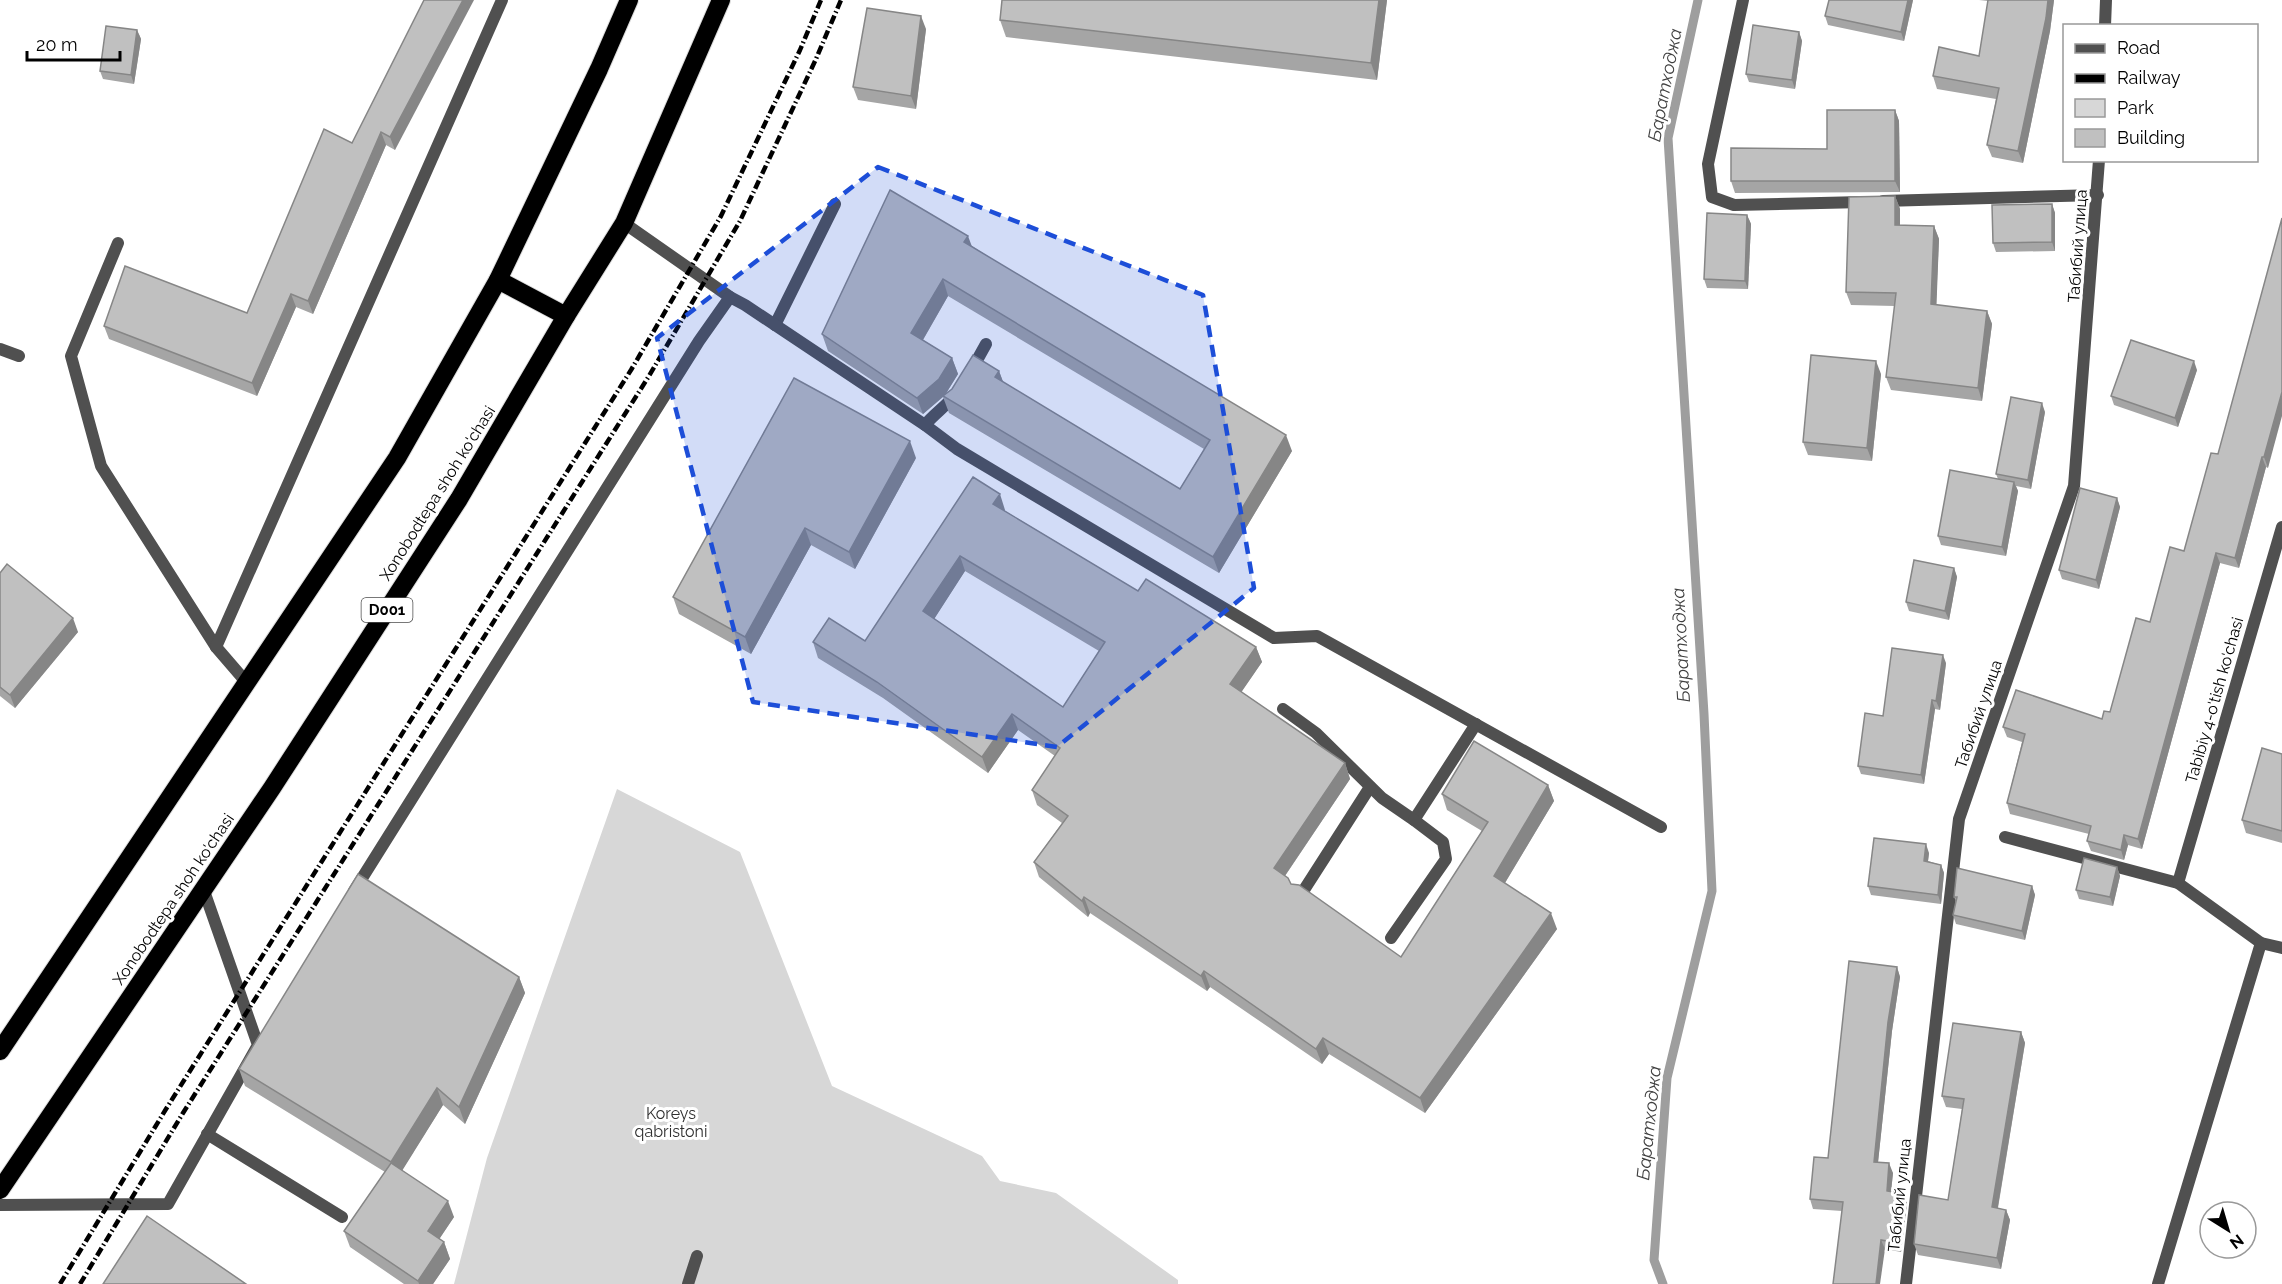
<svg xmlns="http://www.w3.org/2000/svg" width="2282" height="1284" font-family="Raleway,sans-serif">
<style>
.green{fill:#d7d7d7}
.lines{fill:none;stroke-linecap:round;stroke-linejoin:round}
.stream{stroke:#9e9e9e;stroke-width:9}
.highway-casing{stroke:#dbdbdb;stroke-width:20}
.lane{stroke:#505050;stroke-width:12}
.street{stroke:#505050;stroke-width:12}
.highway{stroke:#000;stroke-width:18}
.rail{stroke:#000;stroke-width:4.5;stroke-dasharray:9 3 1.5 3;stroke-linecap:butt}
.wall{fill:#a5a5a5;fill-rule:evenodd}
.shaded-wall{fill:#868686}
.building{fill:#c0c0c0;stroke:#868686;stroke-width:1.5;fill-rule:evenodd}
.marked{fill:#1d4ed8;fill-opacity:0.2;stroke:#1d4ed8;stroke-width:4.5;stroke-dasharray:12 8;stroke-linejoin:round}
.labels{text-anchor:middle;stroke-width:6;stroke-linejoin:round;paint-order:stroke}
.shield{fill:#fff;stroke:#4c4c4c;stroke-width:1.5}
.shield-label{font-size:15px;font-weight:bold;fill:#000}
.street-label{font-size:16px;fill:#000;stroke:#fff}
.park-label{font-size:16px;fill:#2e2e2e;stroke:#fff}
.water-label{font-size:18px;font-style:italic;fill:#3f3f3f;stroke:#fff}
</style>
<rect width="100%" height="100%" fill="#fff"/>
<path class="green" d="M617 789 740 852 832 1086 982 1156 1000 1181 1056 1193 1178 1280V1284H454L487 1158Z"/>
<g class="lines">
<path class="stream" d="M1663 1284 1654 1260 1667 1078 1712 891 1704 714 1668 138 1698 0"/>
<defs>
<g id="highway">
<path d="M498 280 566 316"/>
<path d="M0 1051 397 458 498 280 599 69 629 0"/>
<path d="M0 1190 272 788 459 499 566 316 624 223 721 0"/>
</g>
</defs>
<use href="#highway" class="highway-casing"/>
<g class="lane">
<path d="M624 223 730 297"/>
<path d="M118 243 71 356 101 466 216 647 247 683"/>
<path d="M775 325 835 204"/>
<path d="M0 349 19 356"/>
<path d="M971 371 986 344"/>
<path d="M925 425 957 449 1274 638 1317 636 1661 827"/>
<path d="M216 647 502 0"/>
<path d="M1283 709 1316 733 1382 798 1414 820 1476 724"/>
<path d="M354 891 699 341 730 297 745 305 925 425C935 413 948 405 956 393"/>
<path d="M1302 893 1370 787"/>
<path d="M1391 938 1446 859 1443 842 1414 820"/>
<path d="M207 1134 342 1217"/>
<path d="M0 1205 168 1204 258 1045 203 888"/>
<path d="M688 1284 697 1256"/>
</g>
<g class="street">
<path d="M1743 0 1708 164 1712 197 1734 205 1863 202"/>
<path d="M2105 26 2106 0"/>
<path d="M1883 201 2098 195"/>
<path d="M2005 837 2178 883 2261 943 2282 948"/>
<path d="M2178 883 2282 527"/>
<path d="M1906 1284 1959 819 2074 486 2099 160"/>
<path d="M2158 1284 2261 943"/>
</g>
<use href="#highway" class="highway"/>
<g class="rail">
<path d="M60 1284 166 1109 631 370 721 216 800 50 821 0"/>
<path d="M80 1284 183 1113 649 376 740 221 816 59 841 0"/>
</g>
</g>
<g class="wall">
<path d="M424 0 395 150 386 145 313 314 296 307 257 396 109 339 104 326 247 313 352 143Z"/>
<path d="M1002 0H1387L1377 80 1006 37 1000 20Z"/>
<path d="M1913 0 1904 41 1828 25 1825 16Z"/>
<path d="M1979 0H2054L2050 31 2023 163 1992 157 1987 145 1996 99 1937 89 1933 76 1979 56 1988 1Z"/>
<path d="M926 29 916 109 858 100 853 87Z"/>
<path d="M137 30 141 39 134 84 103 79 100 71Z"/>
<path d="M1799 32 1802 41 1795 89 1749 82 1746 74Z"/>
<path d="M1895 110 1899 121 1900 192 1735 193 1731 181 1827 149Z"/>
<path d="M1895 196 1900 209V225L1934 226 1939 239 1936 305 1987 311 1992 324 1982 401 1891 390 1886 377 1895 306 1851 305 1846 292Z"/>
<path d="M2052 204 2055 213V251L1996 252 1993 243Z"/>
<path d="M1747 215 1751 224 1748 289 1707 288 1704 279Z"/>
<path d="M2282 218 2268 468 2266 467 2239 568 2220 563 2142 849 2128 845 2124 860 2091 851 2087 841 2089 834 2010 814 2007 803 2022 742 2007 737 2003 727 2102 719 2110 712 2150 622 2184 551 2218 454Z"/>
<path d="M972 246 1292 451 1219 573 949 413 943 397 923 414 828 351 822 334ZM948 296 1204 449 1180 489 1003 382 999 371 945 395 958 374 952 358 923 340Z"/>
<path d="M2197 370 2178 427 2114 405 2111 396Z"/>
<path d="M1881 374 1872 461 1808 455 1803 442Z"/>
<path d="M2045 412 2031 489 2016 486 2018 491 2006 556 1941 545 1938 536 1998 479 1996 474Z"/>
<path d="M916 458 855 569 811 545 751 654 679 614 673 597Z"/>
<path d="M2117 498 2120 507 2099 589 2062 579 2059 570Z"/>
<path d="M1005 510V511L1138 591 1256 647 1262 662 1241 692 1345 763 1350 779 1285 876 1291 884 1401 957 1482 831 1447 810 1442 794 1548 785 1554 801 1505 883 1557 929 1425 1113 1329 1054 1322 1064 1210 987 1207 991 1090 913 1088 917 1039 877 1034 862 1062 823 1037 805 1032 790 1055 756 1018 730 988 773 883 698 818 658 813 642 865 641ZM965 571 1099 651 1063 707 934 619Z"/>
<path d="M1954 568 1957 577 1949 620 1909 611 1906 602Z"/>
<path d="M0 573 78 632 15 708 0 696Z"/>
<path d="M1946 663 1940 710 1935 709 1924 784 1861 774 1858 766 1883 716Z"/>
<path d="M2282 754V843L2246 833 2242 820Z"/>
<path d="M1929 853 1928 861 1941 865 1944 873 1941 904 1871 895 1868 886Z"/>
<path d="M2117 867 2120 876 2113 906 2079 899 2076 890Z"/>
<path d="M2032 886 2035 895 2025 940 1956 924 1953 915 1956 901 1954 897Z"/>
<path d="M1897 967 1900 977 1892 1031 1878 1162 1893 1173 1891 1192 1903 1194 1907 1203 1901 1252 1885 1249 1842 1211 1813 1209 1810 1199 1828 1158Z"/>
<path d="M519 977 525 993 465 1124 443 1105 402 1170 454 1217 439 1239 444 1242 450 1259 433 1284H404L350 1247 344 1231 385 1172 245 1086 239 1069Z"/>
<path d="M2021 1032 2025 1043 1998 1208 2006 1210 2010 1220 2001 1269 1918 1255 1914 1244 1948 1200 1962 1109 1946 1107 1942 1096Z"/>
</g>
<g class="shaded-wall">
<path d="M463 0H474L395 150 390 137Z"/>
<path d="M1379 0H1387L1377 80 1371 63Z"/>
<path d="M1908 0H1913L1904 41 1901 32Z"/>
<path d="M2048 0H2054L2050 31 2023 163 2018 151Z"/>
<path d="M921 16 926 29 916 109 911 96Z"/>
<path d="M137 30 141 39 134 84 131 75Z"/>
<path d="M1799 32 1802 41 1795 89 1792 80Z"/>
<path d="M1895 110 1899 121 1900 192 1895 181Z"/>
<path d="M381 132 386 145 313 314 308 301Z"/>
<path d="M1895 196 1900 209V238L1895 225Z"/>
<path d="M2052 204 2055 213V251L2052 242Z"/>
<path d="M1747 215 1751 224 1748 289 1745 281Z"/>
<path d="M1934 226 1939 239 1936 318 1931 304Z"/>
<path d="M968 236 974 252 964 242Z"/>
<path d="M943 279 948 296 917 350 911 333Z"/>
<path d="M291 294 296 307 257 396 252 383Z"/>
<path d="M1987 311 1992 324 1982 401 1978 388Z"/>
<path d="M952 358 958 374 945 395 923 414 917 398Z"/>
<path d="M1876 361 1881 374 1872 461 1867 448Z"/>
<path d="M2194 361 2197 370 2178 427 2175 418Z"/>
<path d="M999 371 1005 387 995 377Z"/>
<path d="M2282 392V416L2268 468 2264 457Z"/>
<path d="M2042 403 2045 412 2031 489 2028 480Z"/>
<path d="M1286 435 1292 451 1219 573 1213 557Z"/>
<path d="M910 441 916 458 855 569 849 552Z"/>
<path d="M2262 457 2266 467 2239 568 2235 558Z"/>
<path d="M2014 482 2018 491 2006 556 2002 547Z"/>
<path d="M1000 494 1005 510 999 520 993 504Z"/>
<path d="M2117 498 2120 507 2099 589 2096 580Z"/>
<path d="M805 528 811 545 751 654 745 637Z"/>
<path d="M2216 553 2220 563 2142 849 2138 839Z"/>
<path d="M960 556 965 571 929 627 923 611Z"/>
<path d="M1954 568 1957 577 1949 620 1945 611Z"/>
<path d="M73 618 78 632 15 708 10 695Z"/>
<path d="M1256 647 1262 662 1236 700 1230 684Z"/>
<path d="M1943 655 1946 663 1940 710 1936 701Z"/>
<path d="M1932 700 1935 709 1924 784 1921 775Z"/>
<path d="M1012 714 1018 730 988 773 982 757Z"/>
<path d="M1345 763 1350 779 1280 883 1274 868Z"/>
<path d="M1548 785 1554 801 1500 891 1494 876Z"/>
<path d="M2124 835 2128 845 2124 860 2121 850Z"/>
<path d="M1926 844 1929 853 1927 869 1924 861Z"/>
<path d="M1941 865 1944 873 1941 904 1938 895Z"/>
<path d="M2117 867 2120 876 2113 906 2110 897Z"/>
<path d="M2032 886 2035 895 2025 940 2022 931Z"/>
<path d="M1084 897 1090 913 1088 917 1082 901Z"/>
<path d="M1551 913 1557 929 1425 1113 1420 1098Z"/>
<path d="M1897 967 1900 977 1892 1031 1877 1172 1874 1162 1888 1022Z"/>
<path d="M1204 971 1210 987 1207 991 1201 976Z"/>
<path d="M519 977 525 993 465 1124 459 1107Z"/>
<path d="M2021 1032 2025 1043 1996 1218 1992 1207Z"/>
<path d="M1323 1038 1329 1054 1322 1064 1316 1049Z"/>
<path d="M437 1088 443 1105 397 1179 391 1162Z"/>
<path d="M1889 1163 1893 1173 1890 1200 1887 1191Z"/>
<path d="M1903 1194 1907 1203 1901 1252 1898 1243Z"/>
<path d="M448 1201 454 1217 434 1247 428 1231Z"/>
<path d="M2006 1210 2010 1220 2001 1269 1997 1258Z"/>
<path d="M1881 1240 1885 1249 1880 1284H1876Z"/>
<path d="M444 1242 450 1259 433 1284H419L418 1281Z"/>
</g>
<g class="building">
<path d="M424 0H463L390 137 381 132 308 301 291 294 252 383 104 326 125 266 247 313 324 129 352 143Z"/>
<path d="M1002 0H1379L1371 63 1000 20Z"/>
<path d="M1829 0H1908L1901 32 1825 16Z"/>
<path d="M1988 0H2048L2046 18 2018 151 1987 145 1999 88 1933 76 1939 47 1979 56Z"/>
<path d="M867 8 921 16 911 96 853 87Z"/>
<path d="M1753 25 1799 32 1792 80 1746 74Z"/>
<path d="M106 26 137 30 131 75 100 71Z"/>
<path d="M1827 110H1895V181H1731V148L1827 149Z"/>
<path d="M890 190 968 236 964 242 1286 435 1213 557 943 396 952 389 973 355 999 371 995 377 1180 489 1210 440 943 279 911 333 952 358 939 379 917 398 822 334Z"/>
<path d="M1895 196V225L1934 226 1931 304 1987 311 1978 388 1886 377 1896 293 1846 292 1849 197Z"/>
<path d="M2052 204V242L1993 243 1992 205Z"/>
<path d="M1707 213 1747 215 1745 281 1704 279Z"/>
<path d="M2282 218V392L2264 457H2262L2235 558 2216 553 2138 839 2124 835 2121 850 2087 841 2091 826 2007 803 2025 734 2003 727 2016 690 2102 719 2104 711 2110 712 2136 618 2150 622 2170 547 2184 551 2211 453 2218 454Z"/>
<path d="M2131 340 2194 361 2175 418 2111 396Z"/>
<path d="M1811 355 1876 361 1867 448 1803 442Z"/>
<path d="M794 378 910 441 849 552 805 528 745 637 673 597Z"/>
<path d="M2011 397 2042 403 2028 480 1996 474Z"/>
<path d="M1950 470 2014 482 2002 547 1938 536Z"/>
<path d="M973 477 1000 494 993 504 1138 591 1146 579 1256 647 1230 684 1345 763 1274 868 1288 878 1291 884 1299 885 1401 957 1488 822 1442 794 1474 741 1548 785 1494 876 1551 913 1420 1098 1323 1038 1316 1049 1204 971 1201 976 1084 897 1082 901 1034 862 1068 816 1032 790 1060 748 1012 714 982 757 877 682 813 642 829 618 865 641ZM960 556 1105 642 1063 707 923 611Z"/>
<path d="M2080 488 2117 498 2096 580 2059 570Z"/>
<path d="M1914 560 1954 568 1945 611 1906 602Z"/>
<path d="M7 564 73 618 10 695 0 687V573Z"/>
<path d="M1892 648 1943 655 1936 701 1932 700 1921 775 1858 766 1865 713 1883 716Z"/>
<path d="M2262 748 2282 754V831L2242 820Z"/>
<path d="M1874 838 1926 844 1924 861 1941 865 1938 895 1868 886Z"/>
<path d="M2084 858 2117 867 2110 897 2076 890Z"/>
<path d="M1957 868 2032 886 2022 931 1953 915 1957 897H1954Z"/>
<path d="M358 874 519 977 459 1107 437 1088 391 1162 239 1069Z"/>
<path d="M1849 961 1897 967 1888 1022 1874 1162 1889 1163 1887 1191 1903 1194 1898 1243 1881 1240 1876 1284H1833L1843 1202 1810 1199 1814 1157 1828 1158Z"/>
<path d="M1953 1023 2021 1032 1992 1207 2006 1210 1997 1258 1914 1244 1919 1195 1948 1200 1964 1099 1942 1096Z"/>
<path d="M391 1163 448 1201 428 1231 444 1242 418 1281 344 1231Z"/>
<path d="M147 1216 246 1284H103Z"/>
</g>
<path class="marked" d="M878 167 1203 295 1254 588 1057 747 753 702 657 338Z"/>
<g class="labels">
<rect class="shield" x="361.5" y="598" width="51" height="24" rx="4.5"/>
<g class="shield-label">
<text x="387" y="615">D001</text>
</g>
<g class="street-label">
<text transform="translate(2077 246) rotate(-86)" y="6">Табибий улица</text>
<text transform="translate(437 493) rotate(-58)" y="6">Xonobodtepa shoh ko'chasi</text>
<text transform="translate(2214 700) rotate(-74)" y="6">Tabibiy 4-o'tish ko'chasi</text>
<text transform="translate(1978 714) rotate(-71)" y="6">Табибий улица</text>
<text transform="translate(173 899) rotate(-56)" y="6">Xonobodtepa shoh ko'chasi</text>
<text transform="translate(1899 1195) rotate(-84)" y="6">Табибий улица</text>
</g>
<g class="park-label">
<text x="671" y="1119">Koreys<tspan x="671" dy="18">qabristoni</tspan></text>
</g>
<g class="water-label">
<text transform="translate(1665 85) rotate(-79)" y="6">Баратходжа</text>
<text transform="translate(1681 645) rotate(-93)" y="6">Баратходжа</text>
<text transform="translate(1649 1123) rotate(-84)" y="6">Баратходжа</text>
</g>
</g>
<rect x="2063" y="24" width="195" height="138" fill="#ffffff" stroke="#999999" stroke-width="1.5"/>
<rect x="2075" y="44" width="30" height="9" fill="#505050" stroke="#999999" stroke-width="1.5"/>
<text x="2117" y="54" font-size="18" fill="#000000">Road</text>
<rect x="2075" y="74" width="30" height="9" fill="#000000" stroke="#999999" stroke-width="1.5"/>
<text x="2117" y="84" font-size="18" fill="#000000">Railway</text>
<rect x="2075" y="99" width="30" height="18" fill="#d7d7d7" stroke="#999999" stroke-width="1.5"/>
<text x="2117" y="114" font-size="18" fill="#000000">Park</text>
<rect x="2075" y="129" width="30" height="18" fill="#c0c0c0" stroke="#999999" stroke-width="1.5"/>
<text x="2117" y="144" font-size="18" fill="#000000">Building</text>
<g transform="translate(2228 1230) rotate(143)"><circle r="28" fill="#ffffff" stroke="#999999" stroke-width="1.5"/>
<path d="M0-4.5L10 22L0 15L-10 22Z" fill="#000000"/>
<text y="-9" font-size="16" font-weight="bold" text-anchor="middle" fill="#000000">N</text>
</g>
<path d="M27 51v9h93v-9" fill="none" stroke="#000000" stroke-width="3"/>
<text x="36" y="51" font-size="18" fill="#000000" stroke="#ffffff" stroke-width="4.5" paint-order="stroke">20 m</text>
</svg>
